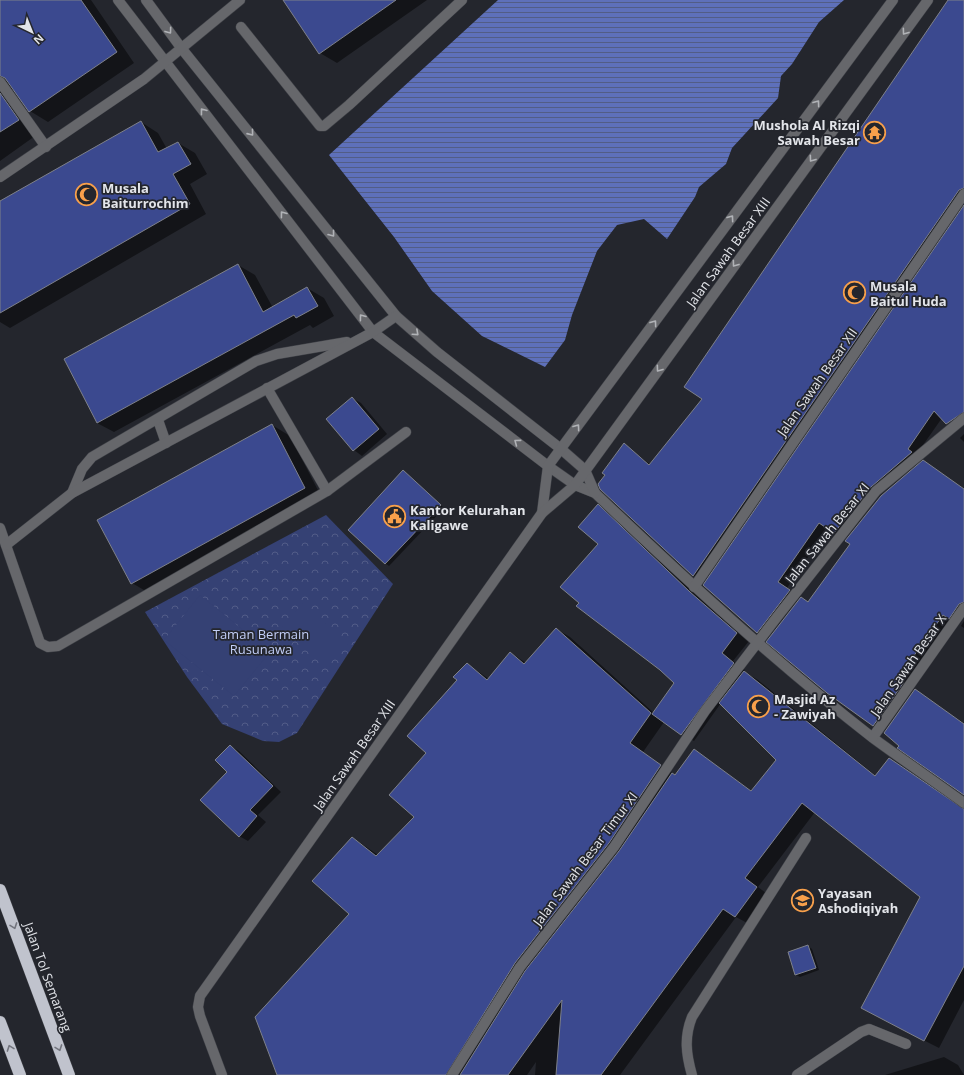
<svg xmlns="http://www.w3.org/2000/svg" width="964" height="1075" font-family="'Open Sans',sans-serif">
<style>
.park{fill:url(#park-crowns)}
.garden{fill:#354174}
.water{fill:url(#water-rules)}
.shadow{fill:#0007;fill-rule:evenodd}
.building{fill:#3b498f;stroke:#7e818a}
.lines{fill:none;stroke-linecap:round;stroke-linejoin:round}
.minor-casing{stroke:#3f4147;stroke-width:11}
.highway-casing{stroke:#3f4147;stroke-width:13}
.minor{stroke:#66676b;stroke-width:10}
.highway{stroke:#c0c3cd;stroke-width:12}
.oneway{stroke:#b1b3b7}
.oneway2{stroke:#72747d}
.labels{text-anchor:middle;stroke-width:3.5;stroke-linejoin:round;paint-order:stroke}
.poi-label{font-size:13px;font-weight:bold;fill:#e3e5ea;stroke:#24262d;text-anchor:start}
.street-label{font-size:13px;fill:#e3e5ea;stroke:#24262d}
.park-label{font-size:13px;fill:#c2cef7;stroke:#24262d}
</style>
<defs>
<pattern id="park-crowns" width="20" height="18" patternUnits="userSpaceOnUse"><rect width="20" height="18" fill="#354174"/><path d="M2 6a3 3 0 1 1 6 0M12 15a3 3 0 1 1 6 0" fill="none" stroke="#525c88"/></pattern>
<pattern id="water-rules" width="6" height="5" patternUnits="userSpaceOnUse"><rect width="6" height="5" fill="#5e70ba"/><path d="M0 2.5h6" fill="none" stroke="#525d86"/></pattern>
</defs>
<rect width="100%" height="100%" fill="#24262d"/>
<path class="park" d="M326 515 393 584 297 733 279 742 263 741 222 724 187 677 145 612Z"/>
<g class="garden">
<path d="M200 595 270 652 234 696 164 640Z"/>
<path d="M303 603 348 644 326 667 282 627Z"/>
</g>
<path class="water" d="M498 0H844L819 22 792 64 781 76 778 98 732 148 726 164 699 187 695 197 667 239 644 219 617 225 597 251 572 315 565 340 545 367 482 336 432 291 394 237 329 155Z"/>
<g class="shadow">
<path d="M0 0H91L134 63 48 122 30 111 13 88 11 93 35 136 0 161V77L7 81V79L0 75Z"/>
<path d="M284 0H427L337 63 320 53Z"/>
<path d="M950 0H964V201L703 581 694 576 601 489 624 445 651 465 704 399Z"/>
<path d="M141 122 158 133 167 149 178 143 195 153 207 174 190 184 206 214 10 328 0 322V202Z"/>
<path d="M964 207V405L951 423 942 418 916 455 880 492 844 538 828 528 787 588 798 596 766 637 757 632 704 585Z"/>
<path d="M238 265 255 275 273 308 307 288 324 298 334 316 313 328 310 325 114 432 97 423Z"/>
<path d="M352 398 361 403 387 434 362 456 354 450Z"/>
<path d="M272 425 290 436 322 498 149 593 132 583Z"/>
<path d="M964 434V442L960 438Z"/>
<path d="M930 466 964 489V615L883 730 873 725 808 603Z"/>
<path d="M404 471 444 508 389 566 385 563Z"/>
<path d="M598 506 610 513 702 600 749 641 733 661 745 670 744 672 758 680 876 776 890 759 964 810V1000L939 1048 876 1016 921 896 815 812 758 887 770 896 749 924 736 917 620 1075H535L536 1062 527 1075H278L350 914 353 838 378 855 415 817 428 753 458 680 467 664 489 679 511 653 526 663 556 629 570 637 654 713 675 683 661 669 580 603 599 544ZM721 703 777 760 752 791 694 750 676 776 643 752 664 722 694 741Z"/>
<path d="M964 621V628L961 626Z"/>
<path d="M915 691 964 723V794Z"/>
<path d="M230 746 239 751 281 792 258 815 266 822 248 841 239 836 228 772Z"/>
<path d="M808 946 812 949 819 970 800 977 796 975Z"/>
<path d="M944 1057 958 1065 964 1075H885Z"/>
</g>
<g class="building">
<path d="M0 0H81L117 52 29 112 5 78 0 76Z"/>
<path d="M283 0H396L319 54Z"/>
<path d="M948 0H964V188L959 190 693 576 600 489 598 484 605 475 602 473 624 443 649 465 702 399 684 387Z"/>
<path d="M0 93 19 120 0 132Z"/>
<path d="M141 121 158 152 178 142 191 164 173 174 190 204 0 313V201Z"/>
<path d="M964 205V412L946 424 934 411 908 449 912 452 871 487 834 533 819 523 778 582 790 590 757 633 703 585Z"/>
<path d="M238 264 263 312 307 287 318 306 296 318 294 315 97 423 64 359Z"/>
<path d="M352 397 379 429 353 451 326 419Z"/>
<path d="M272 424 305 488 131 584 97 520Z"/>
<path d="M923 460 964 489V602L959 604 949 619 943 615 898 678 904 682 873 726 827 693 766 642 801 597 808 602 810 599 850 544 845 541 881 496Z"/>
<path d="M403 470 441 505 385 564 348 530Z"/>
<path d="M598 504 690 592 737 633 722 653 734 663 681 735 652 714 674 683 660 670 576 606 579 603 560 587 598 544 578 527Z"/>
<path d="M556 628 651 713 630 743 661 765 609 843 515 963 446 1075H277L255 1017 349 914 312 881 352 837 376 856 414 817 389 795 426 753 407 736 457 680 453 677 467 663 487 680 510 652 524 664Z"/>
<path d="M744 671 875 776 889 758 964 809V966L924 1041 861 1008 920 897 802 803 745 878 757 887 735 917 723 909 601 1075H556L562 1000 508 1075H460L525 971 619 851 672 773 675 775 694 749 751 791 776 760 719 703Z"/>
<path d="M915 689 964 724V795L897 748 899 746 884 733Z"/>
<path d="M230 745 273 786 250 810 257 816 239 837 200 800 227 772 215 760Z"/>
<path d="M808 945 816 968 795 975 788 952Z"/>
</g>
<g class="lines">
<defs>
<g id="minor">
<path d="M118 0 373 332 548 466 575 485 595 493C684 578 775 662 873 738 903 760 934 781 964 803"/>
<path d="M146 0 182 49 396 316 437 352 561 449 585 470 595 493"/>
<path d="M241 27 316 121 320 126H324L349 105 462 0"/>
<path d="M0 82 46 147"/>
<path d="M0 177 144 79 240 0"/>
<path d="M267 388 327 491"/>
<path d="M158 420 166 443"/>
<path d="M72 493 82 469 92 457 256 361 277 354 347 342"/>
<path d="M542 513 548 466 893 0"/>
<path d="M0 528 40 643 48 647 58 646 327 491 406 432"/>
<path d="M6 545 72 493 373 332 396 316"/>
<path d="M694 587 964 194"/>
<path d="M873 737 964 608"/>
<path d="M222 1075 200 1016 198 1007 200 996 542 513 575 485 928 0"/>
<path d="M452 1075 520 967 614 847 705 711 777 617 876 491 964 418"/>
<path d="M692 1075C686 1054 684 1037 692 1017L806 838"/>
<path d="M797 1075 861 1032 869 1029 906 1044"/>
</g>
<g id="highway">
<path d="M0 890 69 1075"/>
<path d="M0 1022 20 1075"/>
</g>
</defs>
<use href="#minor" class="minor-casing"/>
<use href="#highway" class="highway-casing"/>
<use href="#minor" class="minor"/>
<use href="#highway" class="highway"/>
</g>
<defs><path id="oneway-chevron" d="M-2-3.5L2.5 0L-2 3.5" fill="none" stroke-width="1.6" stroke-linecap="round" stroke-linejoin="round"/></defs>
<g class="oneway">
<use href="#oneway-chevron" transform="translate(169 31) rotate(54)"/>
<use href="#oneway-chevron" transform="translate(905 32) rotate(126)"/>
<use href="#oneway-chevron" transform="translate(817 103) rotate(-54)"/>
<use href="#oneway-chevron" transform="translate(203 111) rotate(-128)"/>
<use href="#oneway-chevron" transform="translate(251 133) rotate(51)"/>
<use href="#oneway-chevron" transform="translate(812 159) rotate(126)"/>
<use href="#oneway-chevron" transform="translate(283 214) rotate(-127)"/>
<use href="#oneway-chevron" transform="translate(731 218) rotate(-54)"/>
<use href="#oneway-chevron" transform="translate(332 234) rotate(52)"/>
<use href="#oneway-chevron" transform="translate(735 264) rotate(126)"/>
<use href="#oneway-chevron" transform="translate(362 317) rotate(-127)"/>
<use href="#oneway-chevron" transform="translate(654 323) rotate(-54)"/>
<use href="#oneway-chevron" transform="translate(416 333) rotate(42)"/>
<use href="#oneway-chevron" transform="translate(659 369) rotate(126)"/>
<use href="#oneway-chevron" transform="translate(577 427) rotate(-54)"/>
<use href="#oneway-chevron" transform="translate(517 442) rotate(-143)"/>
</g>
<g class="oneway2">
<use href="#oneway-chevron" transform="translate(14 926) rotate(70)"/>
<use href="#oneway-chevron" transform="translate(10 1048) rotate(-110)"/>
<use href="#oneway-chevron" transform="translate(59 1048) rotate(70)"/>
</g>
<defs>
<symbol id="temple-ring" viewBox="-11 -11 22 22"><circle r="9.5" fill="#24262d" stroke="#f8a04b" stroke-width="1.5"/><path d="M0-6L5-2H3V0L6.5 2.5H4V6H1.5V3h-3V6H-4V2.5H-6.5L-3 0V-2H-5Z" fill="#f8a04b"/></symbol>
<symbol id="mosque-ring" viewBox="-11 -11 22 22"><circle r="9.5" fill="#24262d" stroke="#f8a04b" stroke-width="1.5"/><path d="M3.5-4.9A6 6 0 1 0 3.5 4.9A5 5 0 1 1 3.5-4.9Z" fill="#f8a04b"/></symbol>
<symbol id="civic-ring" viewBox="-11 -11 22 22"><circle r="9.5" fill="#24262d" stroke="#f8a04b" stroke-width="1.5"/><path d="M-.6-6.5H3V-4.5H.6V-3L4-1V1h2V6H-6V1h2V-1L-.6-3ZM-1.2 2.5V6h2.4V2.5Z" fill="#f8a04b"/></symbol>
<symbol id="school-ring" viewBox="-11 -11 22 22"><circle r="9.5" fill="#24262d" stroke="#f8a04b" stroke-width="1.5"/><path d="M0-5L7-2L0 1L-7-2ZM-4 1L0 2.5L4 1V4Q0 6-4 4Z" fill="#f8a04b"/></symbol>
</defs>
<g fill-rule="evenodd">
<use href="#temple-ring" x="862" y="120" width="25" height="25"/>
<use href="#mosque-ring" x="74" y="182" width="25" height="25"/>
<use href="#mosque-ring" x="842" y="280" width="25" height="25"/>
<use href="#civic-ring" x="382" y="504" width="25" height="25"/>
<use href="#mosque-ring" x="746" y="694" width="25" height="25"/>
<use href="#school-ring" x="790" y="888" width="25" height="25"/>
</g>
<g class="labels">
<g class="poi-label">
<text x="860" y="130" text-anchor="end">Mushola Al Rizqi<tspan x="860" dy="15">Sawah Besar</tspan></text>
<text x="102" y="193">Musala<tspan x="102" dy="15">Baiturrochim</tspan></text>
<text x="870" y="291">Musala<tspan x="870" dy="15">Baitul Huda</tspan></text>
<text x="410" y="515">Kantor Kelurahan<tspan x="410" dy="15">Kaligawe</tspan></text>
<text x="774" y="704">Masjid Az<tspan x="774" dy="15">- Zawiyah</tspan></text>
<text x="818" y="898">Yayasan<tspan x="818" dy="15">Ashodiqiyah</tspan></text>
</g>
<g class="street-label">
<text transform="translate(728 252) rotate(-54)" y="5">Jalan Sawah Besar XIII</text>
<text transform="translate(817 382) rotate(-55)" y="5">Jalan Sawah Besar XII</text>
<text transform="translate(827 533) rotate(-51)" y="5">Jalan Sawah Besar XI</text>
<text transform="translate(908 665) rotate(-55)" y="5">Jalan Sawah Besar X</text>
<text transform="translate(354 755) rotate(-55)" y="5">Jalan Sawah Besar XIII</text>
<text transform="translate(585 859) rotate(-53)" y="5">Jalan Sawah Besar Timur XI</text>
<text transform="translate(48 977) rotate(70)" y="5">Jalan Tol Semarang</text>
</g>
<g class="park-label">
<text x="261" y="639">Taman Bermain<tspan x="261" dy="15">Rusunawa</tspan></text>
</g>
</g>
<g transform="translate(32 32) rotate(137)" stroke="#24262d" stroke-width="3" paint-order="stroke">
<path d="M0-3L7 15L0 10L-7 15Z" fill="#e3e5ea"/>
<text y="-6" font-size="11" font-weight="bold" text-anchor="middle" fill="#e3e5ea">N</text>
</g>
</svg>
